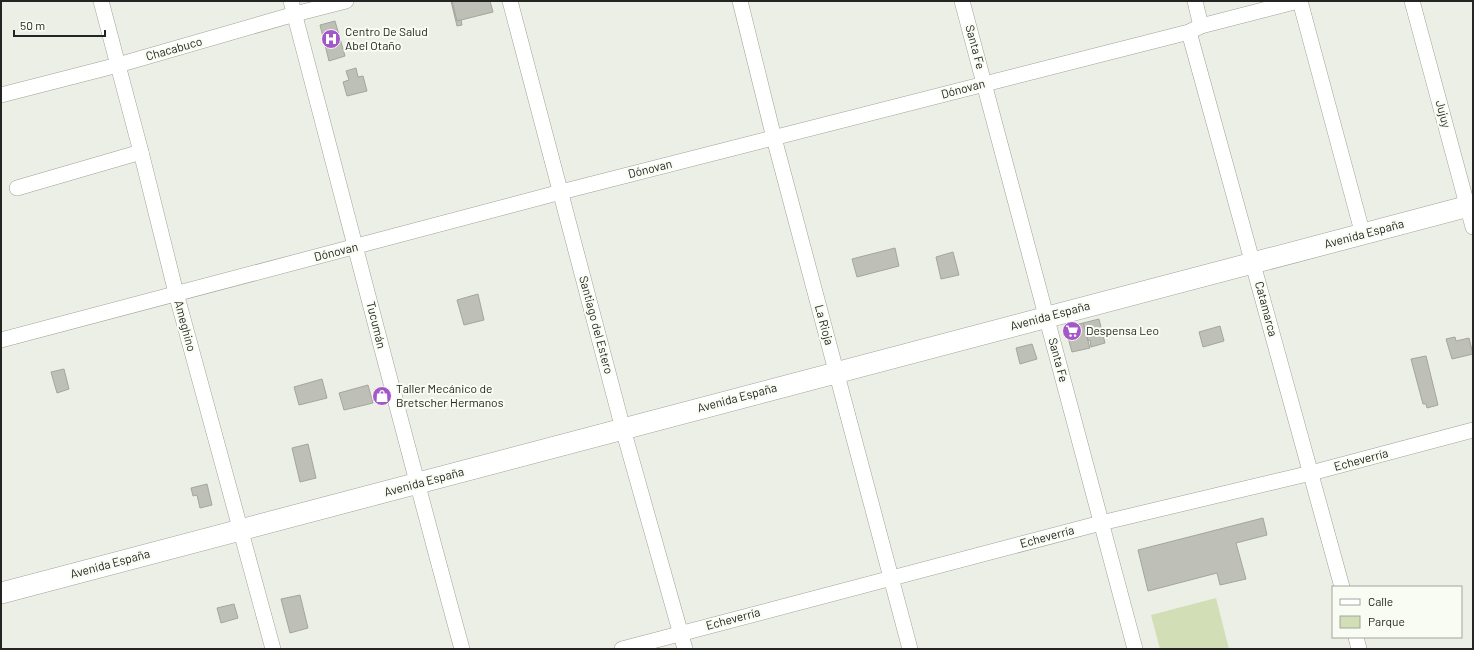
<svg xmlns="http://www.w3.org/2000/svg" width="1474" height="650" font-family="Barlow,sans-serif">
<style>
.green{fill:#d2deb5}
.building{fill:#bec0b7;stroke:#a3a69d}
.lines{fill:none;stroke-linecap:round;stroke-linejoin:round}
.street-casing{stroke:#9fa299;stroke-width:16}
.secondary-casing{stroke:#9fa299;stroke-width:22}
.street{stroke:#fff;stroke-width:15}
.secondary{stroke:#fff;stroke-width:21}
.labels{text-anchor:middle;stroke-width:4;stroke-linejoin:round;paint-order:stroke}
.poi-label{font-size:12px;fill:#242522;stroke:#f9fcf2;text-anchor:start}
.street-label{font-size:12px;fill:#242522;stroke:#f9fcf2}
</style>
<rect width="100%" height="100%" fill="#ecefe5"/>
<path class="green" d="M1216 598 1229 649H1160L1151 615Z"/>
<g class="building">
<path d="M451 1H489L491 11 461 19 462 25 457 26Z"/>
<path d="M452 1H490L493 12 457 21Z"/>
<path d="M335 21 345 56 329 61 320 25Z"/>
<path d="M356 68 358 77 363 76 367 91 347 96 343 82 349 80 346 71Z"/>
<path d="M895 248 899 266 857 277 852 259Z"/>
<path d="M953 252 959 275 941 279 936 257Z"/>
<path d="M478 294 484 320 464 325 457 300Z"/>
<path d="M1099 319 1105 343 1091 347 1090 340 1088 341 1083 323Z"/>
<path d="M1083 323 1090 348 1072 352 1067 334 1071 326Z"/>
<path d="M1220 326 1224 341 1203 347 1199 332Z"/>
<path d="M1455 337 1456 341 1469 338 1473 354 1452 359 1446 339Z"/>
<path d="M1032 344 1037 359 1020 364 1016 348Z"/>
<path d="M1426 356 1438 405 1427 408 1426 404H1423L1411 359Z"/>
<path d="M64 369 69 389 57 393 51 372Z"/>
<path d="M322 379 327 398 299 405 294 387Z"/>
<path d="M368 385 373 403 344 410 339 393Z"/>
<path d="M308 444 316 478 300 482 292 448Z"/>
<path d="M207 484 212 505 200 508 197 495 193 496 191 488Z"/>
<path d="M1263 518 1267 535 1236 543 1246 579 1220 585 1217 573 1148 591 1138 550Z"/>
<path d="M300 595 308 628 290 633 281 599Z"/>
<path d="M234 604 238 618 221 623 217 608Z"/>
</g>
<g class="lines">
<defs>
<g id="street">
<path d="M101 1 141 152 176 293 273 649"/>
<path d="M291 1C348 217 403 434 462 649"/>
<path d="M510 1 623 429 685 649"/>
<path d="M740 1 774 138 910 649"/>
<path d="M962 1 1135 649"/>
<path d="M1195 1 1201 26"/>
<path d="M1300 1 1363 235"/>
<path d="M1412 1 1473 227"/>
<path d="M1189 32 1342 587"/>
<path d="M1 95 118 65 295 14 346 1"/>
<path d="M17 188 141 152"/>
<path d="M1 340 561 192 1189 32 1201 26 1298 1"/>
<path d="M1356 637 1359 649"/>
<path d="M622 649 1101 523 1311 473 1473 430"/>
</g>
<path id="secondary" d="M1 593 1473 205"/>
</defs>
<use href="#street" class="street-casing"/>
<use href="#secondary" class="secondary-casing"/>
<use href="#street" class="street"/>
<use href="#secondary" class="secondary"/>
</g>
<defs>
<symbol id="hospital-disc" viewBox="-11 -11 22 22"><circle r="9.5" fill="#a357c9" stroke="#f9fcf2"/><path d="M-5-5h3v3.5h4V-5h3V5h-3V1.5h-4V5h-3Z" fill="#fff"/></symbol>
<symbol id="supermarket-disc" viewBox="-11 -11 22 22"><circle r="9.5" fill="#a357c9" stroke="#f9fcf2"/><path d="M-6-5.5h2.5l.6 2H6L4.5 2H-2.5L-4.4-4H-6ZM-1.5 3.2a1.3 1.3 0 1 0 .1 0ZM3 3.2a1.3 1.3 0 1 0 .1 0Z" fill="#fff"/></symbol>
<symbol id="shop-disc" viewBox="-11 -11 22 22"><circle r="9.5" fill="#a357c9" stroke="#f9fcf2"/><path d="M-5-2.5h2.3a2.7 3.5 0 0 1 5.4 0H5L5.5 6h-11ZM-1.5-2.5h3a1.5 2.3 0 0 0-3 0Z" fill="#fff"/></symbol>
</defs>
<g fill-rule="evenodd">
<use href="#hospital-disc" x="320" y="28" width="22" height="22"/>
<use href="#supermarket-disc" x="1061" y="320" width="22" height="22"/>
<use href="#shop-disc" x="371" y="385" width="22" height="22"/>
</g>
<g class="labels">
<g class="poi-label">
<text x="345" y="36">Centro De Salud<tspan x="345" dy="14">Abel Otaño</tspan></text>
<text x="1086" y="335">Despensa Leo</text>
<text x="396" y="393">Taller Mecánico de<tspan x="396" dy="14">Bretscher Hermanos</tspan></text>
</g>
<g class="street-label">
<text transform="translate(975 47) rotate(75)" y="4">Santa Fe</text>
<text transform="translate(174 49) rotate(-16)" y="4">Chacabuco</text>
<text transform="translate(963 89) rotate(-15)" y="4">Dónovan</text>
<text transform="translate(1443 114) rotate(75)" y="4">Jujuy</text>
<text transform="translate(650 169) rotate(-14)" y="4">Dónovan</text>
<text transform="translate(1364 234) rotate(-15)" y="4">Avenida España</text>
<text transform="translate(336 252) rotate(-14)" y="4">Dónovan</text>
<text transform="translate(1266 309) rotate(75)" y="4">Catamarca</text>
<text transform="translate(1050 316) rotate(-15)" y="4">Avenida España</text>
<text transform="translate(376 325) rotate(76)" y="4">Tucumán</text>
<text transform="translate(596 325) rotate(75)" y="4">Santiago del Estero</text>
<text transform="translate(824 325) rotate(75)" y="4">La Rioja</text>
<text transform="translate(185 326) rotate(75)" y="4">Ameghino</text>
<text transform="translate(1058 360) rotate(75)" y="4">Santa Fe</text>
<text transform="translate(737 398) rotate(-15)" y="4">Avenida España</text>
<text transform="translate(1361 460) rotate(-15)" y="4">Echeverría</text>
<text transform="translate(424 482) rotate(-15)" y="4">Avenida España</text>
<text transform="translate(1047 537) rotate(-15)" y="4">Echeverría</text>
<text transform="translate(110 564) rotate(-15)" y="4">Avenida España</text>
<text transform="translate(733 619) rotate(-15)" y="4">Echeverría</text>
</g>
</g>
<rect width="1474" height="650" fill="none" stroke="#242522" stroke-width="4"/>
<rect x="1332" y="586" width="130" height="52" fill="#f9fcf2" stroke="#a4a69f"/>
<rect x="1340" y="599" width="20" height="6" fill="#ffffff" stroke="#a4a69f"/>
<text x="1368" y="606" font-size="12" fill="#242522">Calle</text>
<rect x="1340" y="616" width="20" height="12" fill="#d2deb5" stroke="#a4a69f"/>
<text x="1368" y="626" font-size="12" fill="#242522">Parque</text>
<path d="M14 30v6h91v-6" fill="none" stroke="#242522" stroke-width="2"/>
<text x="20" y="30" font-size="12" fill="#242522" stroke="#f9fcf2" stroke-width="3" paint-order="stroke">50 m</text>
</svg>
